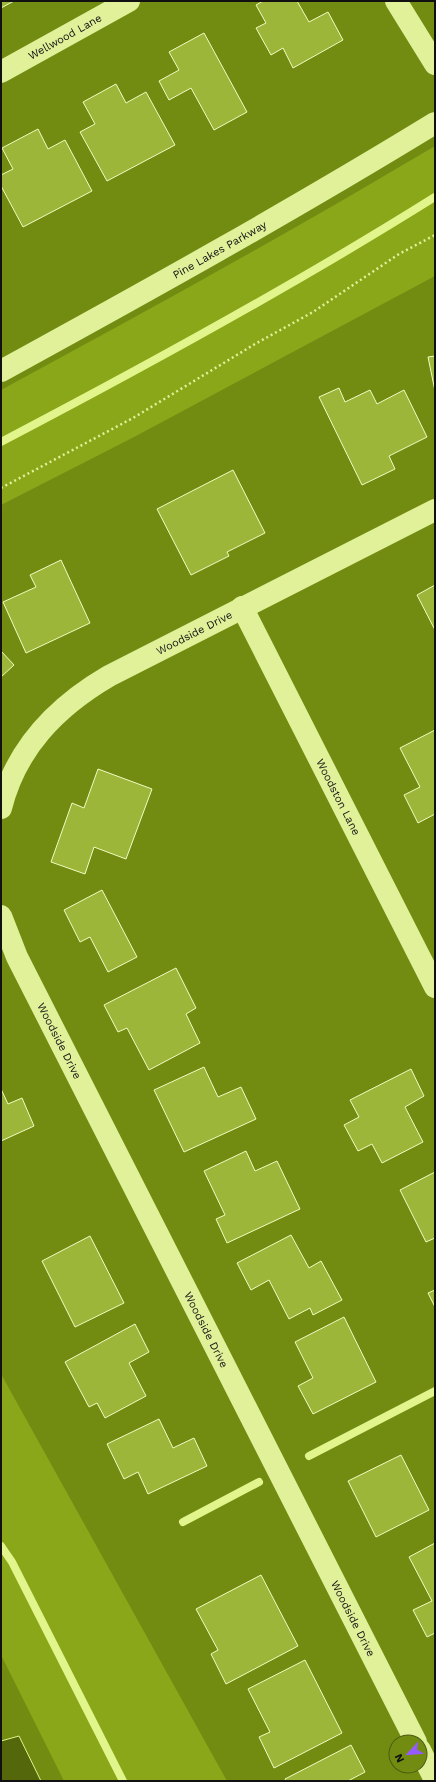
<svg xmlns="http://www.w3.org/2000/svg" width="436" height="1782" font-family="'Work Sans',sans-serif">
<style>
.green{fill:#8aa71a}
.water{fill:#54680b;stroke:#e1f58c}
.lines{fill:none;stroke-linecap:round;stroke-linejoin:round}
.stream{stroke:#e1f58c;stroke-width:8}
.building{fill:#9cb63a;stroke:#f1fcc1}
.path{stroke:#e0f19a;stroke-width:2.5;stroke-dasharray:2 3;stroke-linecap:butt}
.minor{stroke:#e0f19a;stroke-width:22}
.labels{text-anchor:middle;stroke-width:3;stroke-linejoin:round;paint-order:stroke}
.street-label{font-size:11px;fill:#111;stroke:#728c12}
</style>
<rect width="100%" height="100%" fill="#728c12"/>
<g class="green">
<path d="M435 146V276L136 436 1 505V390C147 311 292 231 435 146Z"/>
<path d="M1 1374 227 1781H64L1 1655Z"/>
</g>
<path class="water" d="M19 1736 41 1781H1V1741Z"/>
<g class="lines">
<g class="stream">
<path d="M1 442C148 365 295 285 435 197"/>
<path d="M309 1456 435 1391"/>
<path d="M183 1522 259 1482"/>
<path d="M1 1546 12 1562 123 1781"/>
</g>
</g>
<g class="building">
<path d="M1 1H14L1 8Z"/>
<path d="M263 1H297L309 22 328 12 343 40 293 68 283 48 271 55 256 28 266 23 256 5Z"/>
<path d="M204 33 247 112 214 130 191 88 169 100 159 81 179 70 169 52Z"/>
<path d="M116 84 126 103 146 92 175 145 107 181 80 132 95 124 83 102Z"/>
<path d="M38 129 48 149 65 140 92 191 23 227 1 186V175L13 169 2 148Z"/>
<path d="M435 356V391L428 357Z"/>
<path d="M339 388 345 402 370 390 377 404 404 390 427 437 389 456 395 469 362 485 319 397Z"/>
<path d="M233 470 265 533 227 552 229 556 191 575 157 509Z"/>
<path d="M61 560 90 623 26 653 3 602 36 587 30 575Z"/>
<path d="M435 585V630L417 595Z"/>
<path d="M1 651 14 665 1 677Z"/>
<path d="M435 730V814L418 823 404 795 420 787 400 748Z"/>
<path d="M98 769 152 789 126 859 94 847 85 874 51 862 72 803 84 808Z"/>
<path d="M102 890 137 957 108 972 90 937 80 942 64 910Z"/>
<path d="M176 968 196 1008 186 1014 200 1043 149 1070 127 1028 118 1032 104 1005Z"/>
<path d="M204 1067 218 1097 241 1087 256 1119 184 1152 154 1090Z"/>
<path d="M411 1069 424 1096 405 1107 423 1142 382 1163 372 1144 358 1151 344 1125 359 1117 350 1100Z"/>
<path d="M1 1089 8 1104 22 1098 34 1126 1 1141Z"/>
<path d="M246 1151 255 1171 277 1161 300 1209 227 1243 216 1219 225 1215 204 1171Z"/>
<path d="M435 1172V1238L426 1242 400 1190Z"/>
<path d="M291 1235 309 1268 321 1261 342 1300 313 1315 310 1308 289 1319 269 1280 251 1290 237 1263Z"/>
<path d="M90 1236 124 1303 75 1327 42 1261Z"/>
<path d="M435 1290V1307L428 1293Z"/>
<path d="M344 1317 376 1382 313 1414 298 1386 313 1378 295 1342Z"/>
<path d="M135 1324 149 1352 129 1363 146 1396 105 1418 97 1403 89 1407 65 1362Z"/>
<path d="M159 1419 173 1448 194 1438 207 1466 148 1494 138 1472 124 1479 107 1444Z"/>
<path d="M401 1455 429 1510 376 1537 348 1481Z"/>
<path d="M435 1543V1633L427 1637 413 1610 432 1601 409 1557Z"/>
<path d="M261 1575 298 1646 226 1684 211 1654 218 1650 196 1609Z"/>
<path d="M305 1660 342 1733 274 1768 259 1737 270 1732 248 1689Z"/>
<path d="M351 1745 365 1772 348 1781H286L285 1779Z"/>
</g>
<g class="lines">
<path class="path" d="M1 488 133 418 255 344 313 312 399 254 435 235"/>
<g class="minor">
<path d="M396 1 435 64"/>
<path id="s1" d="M1 72 129 1"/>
<path id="s2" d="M1 371C147 291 293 210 435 123"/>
<path id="s3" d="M242 607 435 987"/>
<path id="s4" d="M1 808C16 748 56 707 109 676L435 510"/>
<path id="s5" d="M1 916 17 957 416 1742"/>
<path d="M420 1750 435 1780"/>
</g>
</g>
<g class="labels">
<g class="street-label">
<text dy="4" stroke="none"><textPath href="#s1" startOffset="73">Wellwood Lane</textPath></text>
<text dy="4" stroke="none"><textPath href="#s2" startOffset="250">Pine Lakes Parkway</textPath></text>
<text dy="4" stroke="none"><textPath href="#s4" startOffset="271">Woodside Drive</textPath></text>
<text dy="4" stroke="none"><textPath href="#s3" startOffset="213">Woodston Lane</textPath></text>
<text dy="4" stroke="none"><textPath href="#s5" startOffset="138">Woodside Drive</textPath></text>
<text dy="4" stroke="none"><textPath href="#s5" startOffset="462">Woodside Drive</textPath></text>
<text dy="4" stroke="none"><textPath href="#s5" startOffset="786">Woodside Drive</textPath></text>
</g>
</g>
<rect width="436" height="1782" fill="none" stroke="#111111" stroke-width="4"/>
<g transform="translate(408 1754) rotate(244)"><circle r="19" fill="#728c12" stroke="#4b5b12"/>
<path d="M0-3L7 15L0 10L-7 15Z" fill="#965aff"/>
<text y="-6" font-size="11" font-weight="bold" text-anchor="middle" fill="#111111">N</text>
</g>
</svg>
